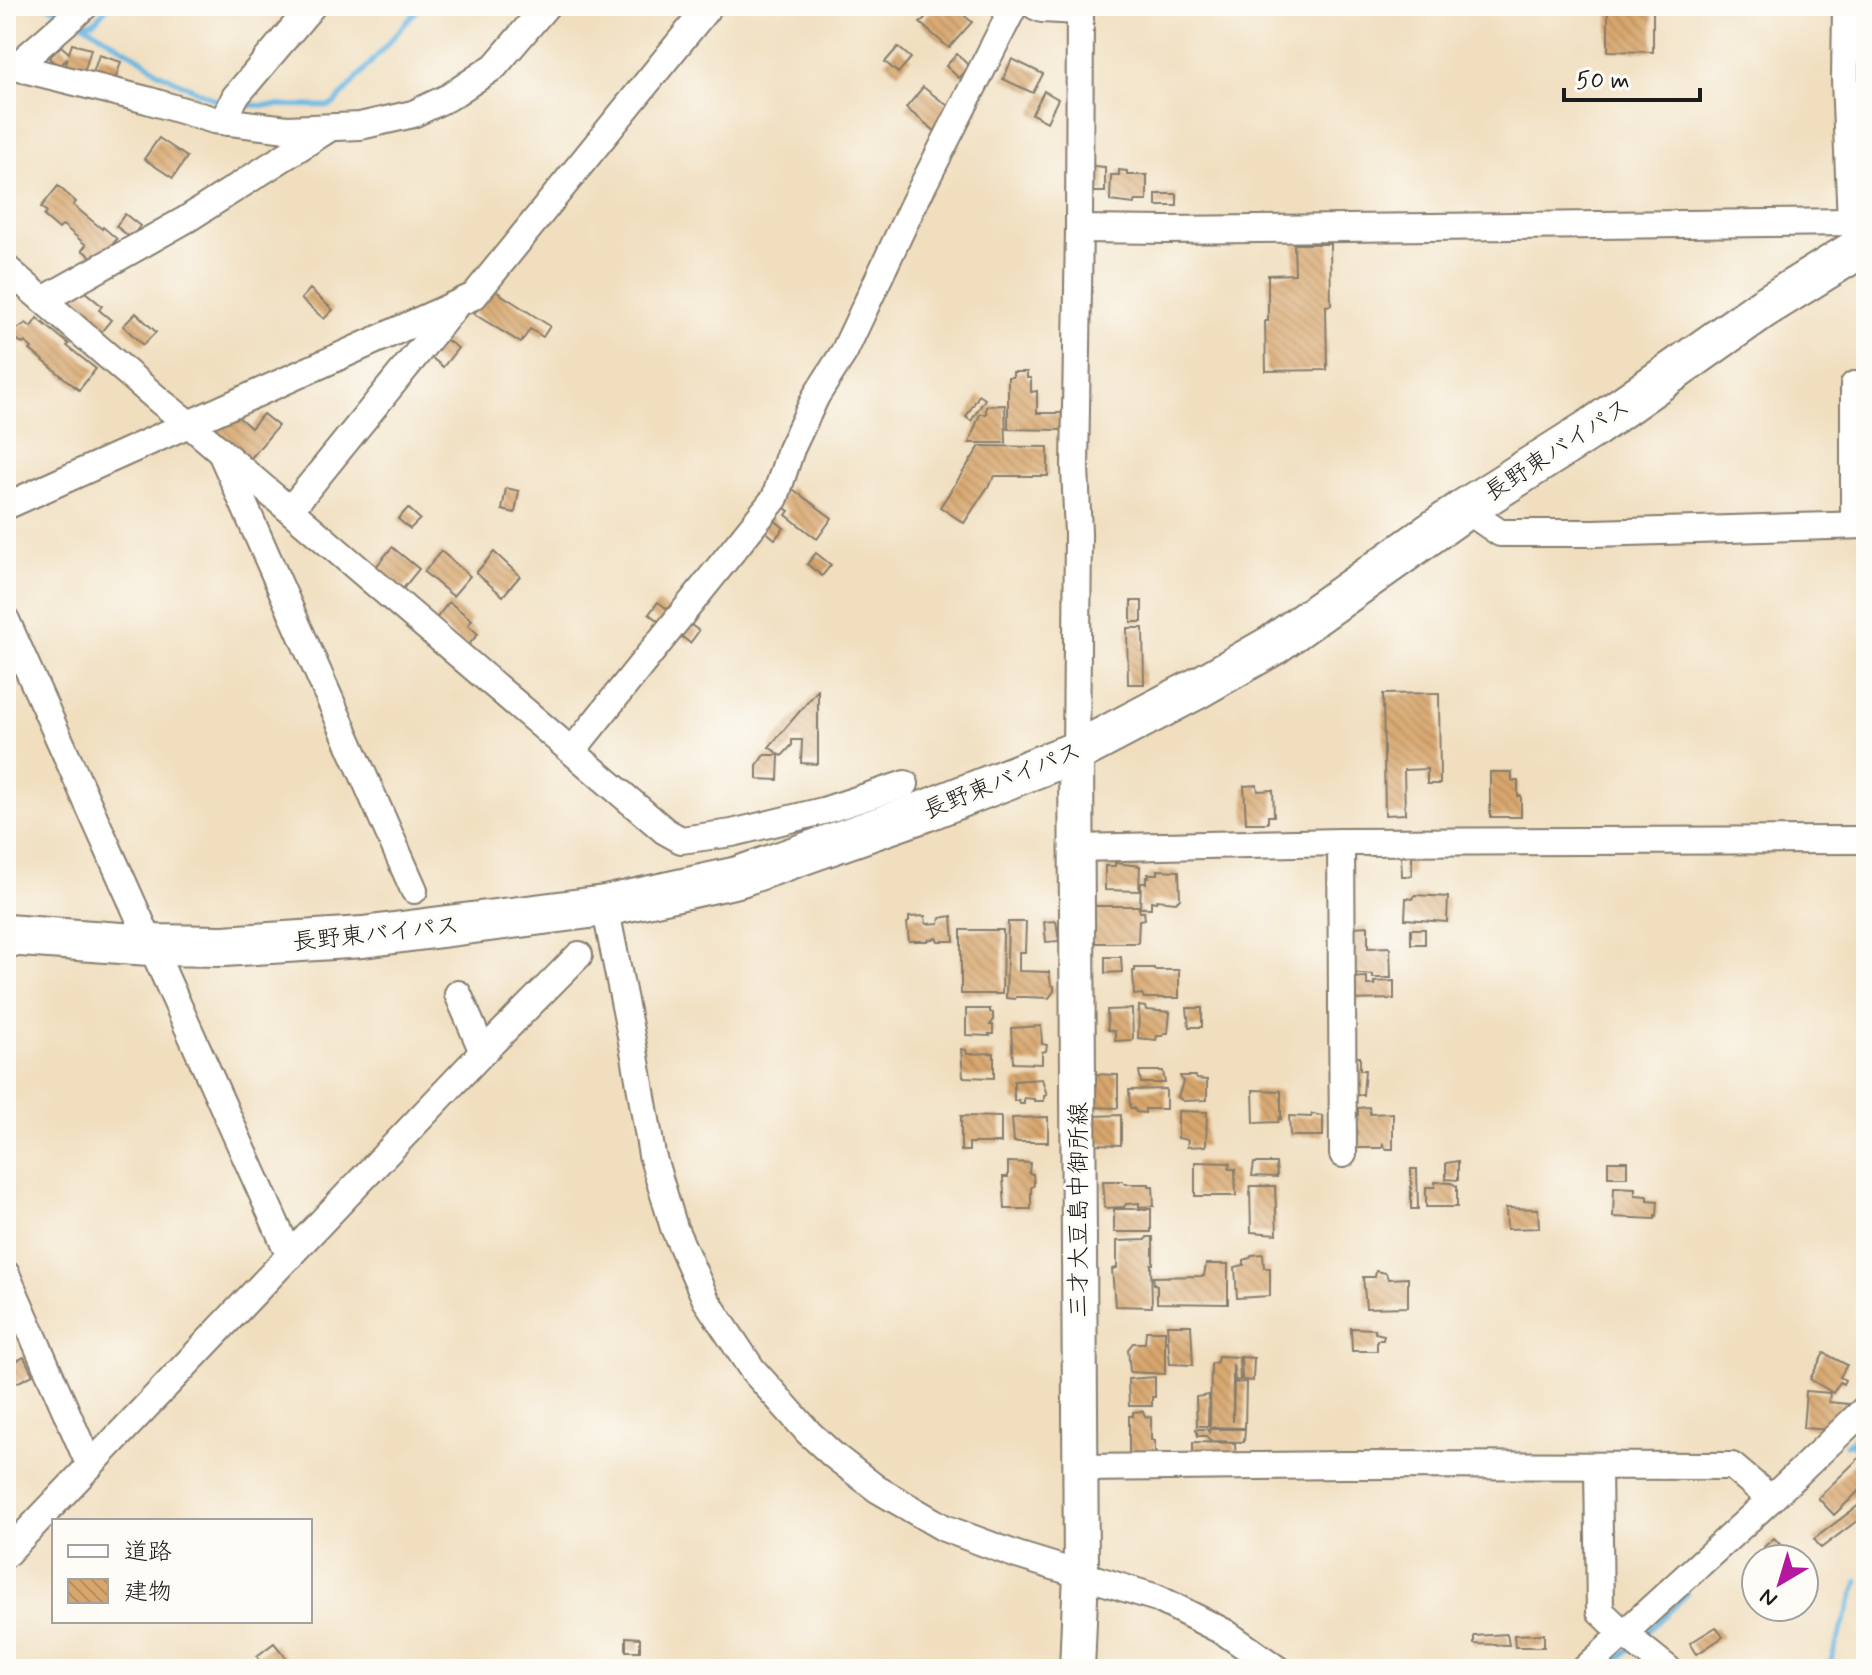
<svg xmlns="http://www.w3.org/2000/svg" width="1872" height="1675" font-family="Mynerve,'Klee One',sans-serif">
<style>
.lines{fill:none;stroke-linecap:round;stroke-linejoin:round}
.stream{stroke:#68b6e2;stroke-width:5}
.building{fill:url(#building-back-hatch)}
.minor-casing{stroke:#867d6d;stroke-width:30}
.major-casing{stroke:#867d6d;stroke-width:38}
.highway-casing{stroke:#867d6d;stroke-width:44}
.minor{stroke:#fff;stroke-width:26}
.major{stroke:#fff;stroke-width:34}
.highway{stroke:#fff;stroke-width:40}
.labels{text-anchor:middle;stroke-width:6;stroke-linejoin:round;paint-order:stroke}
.street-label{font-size:24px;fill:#1c1c1c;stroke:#fdfcf7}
</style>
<defs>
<pattern id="building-back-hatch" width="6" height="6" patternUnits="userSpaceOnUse" patternTransform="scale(2)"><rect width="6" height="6" fill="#d7a66d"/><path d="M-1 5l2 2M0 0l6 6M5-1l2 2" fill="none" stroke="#b88e5e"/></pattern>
</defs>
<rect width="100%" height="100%" fill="#fdfcf7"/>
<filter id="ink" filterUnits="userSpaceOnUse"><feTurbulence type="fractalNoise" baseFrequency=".0125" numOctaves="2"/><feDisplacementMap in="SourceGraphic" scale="16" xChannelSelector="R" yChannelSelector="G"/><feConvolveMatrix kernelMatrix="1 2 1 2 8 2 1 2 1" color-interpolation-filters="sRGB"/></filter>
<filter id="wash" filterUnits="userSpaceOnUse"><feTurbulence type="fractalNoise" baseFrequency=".006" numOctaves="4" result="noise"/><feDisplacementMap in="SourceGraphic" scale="32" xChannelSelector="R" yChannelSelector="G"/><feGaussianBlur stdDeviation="1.8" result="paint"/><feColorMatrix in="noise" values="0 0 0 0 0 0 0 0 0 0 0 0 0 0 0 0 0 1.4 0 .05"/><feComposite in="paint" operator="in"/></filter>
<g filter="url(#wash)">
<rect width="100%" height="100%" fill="#f0debe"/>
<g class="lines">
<g class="stream">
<path d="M47 6 65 14"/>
<path d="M80 22 146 62 158 72 216 100 225 102"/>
<path d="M85 23 94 22 108 6"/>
<path d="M239 105 329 106 335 103 421 6"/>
<path d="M1849 1442 1853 1446 1866 1449"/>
<path d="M1846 1445 1866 1427"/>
<path d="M1642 1637 1687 1594"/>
<path d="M1609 1669 1629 1649"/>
<path d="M1828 1669 1858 1581"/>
</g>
</g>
<g id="blocks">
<g class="building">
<path d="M936 6H953L972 22 949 48 920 23Z"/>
<path d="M1608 6H1653V52L1608 51Z"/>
<path d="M72 44 91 49 84 73 65 68 68 58 59 67 49 58 61 46 69 53Z"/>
<path d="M898 47 911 58 898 73 885 62Z"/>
<path d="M957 54 970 67 959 78 946 66Z"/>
<path d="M99 55 121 62 115 80 93 73Z"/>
<path d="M1012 59 1043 74 1033 93 1003 79Z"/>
<path d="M923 87 952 109 935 131 906 108Z"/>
<path d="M1044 91 1058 99 1047 122 1032 114Z"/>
<path d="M159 138 187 157 173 178 144 159Z"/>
<path d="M1093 166 1105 167V192H1092Z"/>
<path d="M1119 170 1127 171V175H1147V201H1135L1134 204 1110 201 1111 175H1119Z"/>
<path d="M58 186 76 202 73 205 102 229 103 227 117 239 98 262 82 250 86 245 63 225 59 229 44 216 47 212 41 207Z"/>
<rect x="1156" y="194" width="21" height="12"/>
<path d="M125 214 140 226 131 238 116 226Z"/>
<path d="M1294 244H1330L1331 305 1326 306 1327 370 1266 371 1265 321H1268V275L1295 274Z"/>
<path d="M79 287 102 306 99 310 111 320 98 336 84 324 87 320 66 303Z"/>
<path d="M491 288 550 326 543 337 530 329 521 343 474 314Z"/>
<path d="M310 289 333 310 324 319 301 299Z"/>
<path d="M136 313 156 332 143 345 123 326Z"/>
<path d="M37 318 69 344 67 346 96 369 79 390 30 350 32 348 25 342 23 344 10 334 26 323 31 327Z"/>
<path d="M445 339 458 348 443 367 431 357Z"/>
<path d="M1013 372H1027V378H1031V392L1037 391V413H1062V430L1008 429V377H1013Z"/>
<path d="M979 395 985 399 971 421 966 417Z"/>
<path d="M1005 405 1006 443H969L980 414H986V406Z"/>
<path d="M229 409 251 428 263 414 278 426 246 464 209 434Z"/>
<path d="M980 446 1048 447V476H995L964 523 940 507Z"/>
<path d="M790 487 832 518 817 539 786 515 789 511 778 503Z"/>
<path d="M506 488 519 491 515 513 502 510Z"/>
<path d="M408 508 420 519 410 529 398 519Z"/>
<path d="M769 516 784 528 775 539 760 527Z"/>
<path d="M392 547 419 569 402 590 375 568Z"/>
<path d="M441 551 470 576 453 596 424 572Z"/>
<path d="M494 552 520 576 503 596 476 573Z"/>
<path d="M816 553 831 565 822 576 807 564Z"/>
<rect x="1131" y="601" width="11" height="21"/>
<path d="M449 602 472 620 468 625 478 634 467 647 435 620Z"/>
<path d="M658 602 674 614 665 626 649 614Z"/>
<path d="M686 621 699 631 690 643 676 632Z"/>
<path d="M1127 628H1143L1144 684H1128Z"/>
<path d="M818 690V764L801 763 802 740H792V745L782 756 769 747Z"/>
<path d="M1439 693 1440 784H1427V769L1404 770 1405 814 1385 815 1383 694Z"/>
<path d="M764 755H779L778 780 757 779V765Z"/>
<path d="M1490 772H1512V781H1518V796H1521V817H1490Z"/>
<path d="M1257 785 1258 791 1273 790 1274 816H1268V823H1246L1244 786Z"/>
<path d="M1401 854H1412V876H1402Z"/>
<path d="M1115 863 1140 866 1139 891 1105 890V866H1115Z"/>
<path d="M1158 870 1179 871 1180 899 1176 902 1157 900 1156 902 1151 901V908H1140L1141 883H1146V877H1149L1148 874H1158Z"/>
<path d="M1415 895 1448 897 1447 922 1405 919 1406 898 1413 899Z"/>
<path d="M1091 906H1138L1140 912H1144L1145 919 1139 920 1138 943H1093Z"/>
<path d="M925 916 926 924 939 923 940 918 952 916 954 941H938L936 938 928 940 927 941H909L907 923 909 922V917Z"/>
<path d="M1056 921 1059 941 1046 942 1044 922Z"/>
<path d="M1008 922H1026L1025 952H1019V971L1049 972 1051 985 1054 986V991L1049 998 1025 997H1016L1015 999 1006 998Z"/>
<path d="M1368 926V948L1390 947 1391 978H1373V975L1349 973 1353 927Z"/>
<rect x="1411" y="929" width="14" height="15"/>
<path d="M961 930H1003L1002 994H961Z"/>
<path d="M1105 957H1121L1122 972 1105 973Z"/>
<path d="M1135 968H1154V970H1179V998H1144L1142 994 1134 995 1133 971H1135Z"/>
<path d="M1367 977V985H1374V982L1394 981V999L1347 1000V978Z"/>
<path d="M1139 1006 1145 1007 1146 1010 1170 1012 1168 1033H1164L1163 1036H1157L1156 1040 1138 1038Z"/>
<path d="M1187 1008H1202V1027H1189Z"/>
<path d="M966 1009H990V1012L993 1013V1021L990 1025H993V1034H989L990 1036 966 1035Z"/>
<path d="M1132 1009 1133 1040 1115 1041V1031L1108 1030 1107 1010Z"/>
<path d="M1041 1026 1042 1044 1047 1045 1046 1051 1042 1052V1064L1013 1063 1011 1028Z"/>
<path d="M961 1049 966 1050 967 1054 994 1053V1078L963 1077Z"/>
<path d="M1348 1057H1360V1070H1365L1363 1095H1346Z"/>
<path d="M1139 1071H1163L1165 1083H1141Z"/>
<path d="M1089 1074 1118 1075V1108L1089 1107Z"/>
<path d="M1180 1076H1195L1197 1079 1207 1080V1100L1183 1101 1178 1097 1183 1082Z"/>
<path d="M1042 1079 1047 1095 1044 1096V1101H1034V1099L1024 1098V1104H1020L1019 1100 1014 1101V1081Z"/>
<path d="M1166 1089V1109H1145V1113L1136 1112 1134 1108H1130L1129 1090Z"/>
<path d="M1253 1090 1281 1091V1119L1279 1118 1278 1122 1254 1123Z"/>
<path d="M1369 1107 1370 1114 1393 1113V1149H1386L1383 1144 1382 1148H1347V1115H1358V1108Z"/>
<path d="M1178 1111 1207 1112 1206 1146 1187 1147 1188 1140 1178 1138Z"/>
<path d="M1312 1114 1323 1116V1136H1290L1289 1116 1311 1117Z"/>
<path d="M1121 1115V1145L1096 1144 1093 1116Z"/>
<path d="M961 1116 1001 1117V1143H969V1151H961Z"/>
<path d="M1048 1117V1142H1014L1012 1118Z"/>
<path d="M1458 1161V1180L1446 1179V1163Z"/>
<rect x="1608" y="1161" width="19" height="16"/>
<path d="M1008 1162 1030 1163 1029 1174H1033L1034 1185 1031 1188V1209H1005L1003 1177H1008Z"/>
<path d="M1195 1162 1230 1163 1229 1169H1235L1236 1196H1195Z"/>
<path d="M1254 1163H1276L1277 1177 1252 1176Z"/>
<path d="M1411 1169H1417L1418 1209H1411Z"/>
<path d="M1103 1181H1122L1125 1184H1149V1186H1153L1154 1206 1139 1207V1203L1126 1204 1124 1207 1105 1208Z"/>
<path d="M1435 1182 1451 1183 1457 1186V1207H1426V1187H1435Z"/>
<path d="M1250 1186H1275L1277 1234 1251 1232Z"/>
<path d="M1614 1187 1635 1188V1195L1648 1196V1200L1658 1201 1657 1216 1655 1215V1219L1613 1217Z"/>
<path d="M1506 1208 1538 1209 1539 1228 1507 1229Z"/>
<rect x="1114" y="1209" width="37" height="23"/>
<path d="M1147 1237H1153V1264H1151L1152 1307 1115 1306 1112 1269 1117 1268V1241L1146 1240Z"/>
<path d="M1263 1254 1264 1268H1270V1296L1237 1298 1235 1267 1244 1265V1260L1250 1258 1252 1255Z"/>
<path d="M1206 1264H1228V1304L1157 1303V1285L1154 1284 1153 1277 1204 1276Z"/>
<path d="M1376 1271 1386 1273 1388 1279 1408 1278V1307L1366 1308 1363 1277H1375Z"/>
<path d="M1167 1325H1191L1193 1365 1170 1364Z"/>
<path d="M1351 1328 1375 1329V1333L1384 1335 1383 1340H1377V1351H1352Z"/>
<path d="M1146 1331H1165V1374L1130 1372 1128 1349 1133 1343H1145Z"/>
<path d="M1824 1353 1847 1365 1840 1377 1845 1380 1843 1384 1840 1382 1833 1393 1810 1379Z"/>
<path d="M1218 1356 1239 1357 1240 1380 1235 1381 1233 1364V1422L1234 1383 1246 1382 1245 1428 1210 1427 1211 1364 1217 1362Z"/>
<path d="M24 1357 33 1375 6 1388V1366Z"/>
<path d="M1241 1357 1254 1358 1253 1381 1242 1380Z"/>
<path d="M1155 1377V1397H1152V1406H1129L1128 1379Z"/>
<path d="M1806 1391 1830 1393 1829 1402 1848 1404V1410L1831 1430 1803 1428Z"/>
<path d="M1209 1395 1208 1426H1197L1196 1397Z"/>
<path d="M1143 1411 1145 1416 1151 1417V1440L1155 1441V1459H1129V1416H1133V1412Z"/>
<path d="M1196 1429H1208L1209 1432 1210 1429H1245L1244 1442 1210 1441 1207 1436H1198Z"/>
<path d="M1193 1442 1235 1443 1236 1460 1193 1458Z"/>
<path d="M1862 1455 1866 1456V1484L1834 1515 1818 1498Z"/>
<path d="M1863 1502 1866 1506V1514L1821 1548 1814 1539Z"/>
<path d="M1774 1538 1784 1549 1775 1558 1764 1547Z"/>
<path d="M1716 1627 1723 1637 1697 1654 1690 1643Z"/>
<path d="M1507 1634 1509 1645 1474 1644V1636Z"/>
<path d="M1544 1634V1647H1515L1514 1635Z"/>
<path d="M626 1637 640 1638V1651H626Z"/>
<path d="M274 1643 292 1665 287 1669H266L257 1656Z"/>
</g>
</g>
</g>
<g filter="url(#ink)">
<use href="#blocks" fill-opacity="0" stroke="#867d6d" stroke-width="2"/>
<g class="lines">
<defs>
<g id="minor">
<path d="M1035 6 1042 9 1079 11"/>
<path d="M1846 6 1845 80 1851 222 1860 235"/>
<path d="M6 67H15L147 100 214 120 287 129 360 126 413 114 449 97 495 66 546 6"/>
<path d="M15 67 85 6"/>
<path d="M228 122V112L235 97 312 6"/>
<path d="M1079 229 1167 230 1851 222"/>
<path d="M6 268 161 402 189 424 665 831 681 840 732 833 823 811 905 784"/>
<path d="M43 300 187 219 328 129"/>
<path d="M223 457 414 890"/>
<path d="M6 506 474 296 709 6"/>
<path d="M1465 509 1500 533H1594L1866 525"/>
<path d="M290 510 454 308"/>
<path d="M1854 525V385H1866"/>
<path d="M6 620 290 1256"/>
<path d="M572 751 775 498 791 449 816 396 844 352 912 207 1014 6"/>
<path d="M1076 752 1078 533 1075 468 1079 229 1080 6"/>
<path d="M1341 842 1343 1154"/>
<path d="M1077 848 1341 842 1866 840"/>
<path d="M605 906 635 1056 652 1155 674 1228 706 1300 752 1369 809 1433 833 1455 877 1489 944 1528 1017 1555 1157 1598 1226 1633 1277 1669"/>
<path d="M458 994 483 1052"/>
<path d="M6 1274 90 1466"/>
<path d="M1598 1466 1600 1611 1623 1633 1668 1669"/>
<path d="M1081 1468 1344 1465 1732 1466 1771 1499"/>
<path d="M6 1554 483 1052 579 955"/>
<path d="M1585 1669 1771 1499 1866 1408"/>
</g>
<path id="major" d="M1076 752 1081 1573 1077 1669"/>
<path id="highway" d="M6 935 150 945 224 946 363 937 605 906 738 877 920 813 1076 752 1198 688 1273 645 1465 509 1594 427 1763 308 1866 244"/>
</defs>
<use href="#minor" class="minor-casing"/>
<use href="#major" class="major-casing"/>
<use href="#highway" class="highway-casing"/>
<use href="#minor" class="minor"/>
<use href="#major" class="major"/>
<use href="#highway" class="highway"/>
</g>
</g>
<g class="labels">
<g class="street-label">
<text transform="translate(1557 449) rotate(-33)" y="8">長野東バイパス</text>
<text transform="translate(1002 780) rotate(-22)" y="8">長野東バイパス</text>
<text transform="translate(376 933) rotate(-6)" y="8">長野東バイパス</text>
<text transform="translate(1078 1210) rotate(-90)" y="8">三才大豆島中御所線</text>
</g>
</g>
<rect width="1872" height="1675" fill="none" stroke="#fdfcf7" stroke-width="32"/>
<rect x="52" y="1519" width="260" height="104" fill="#fdfcf7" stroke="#a3a29f" stroke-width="2"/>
<rect x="68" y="1545" width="40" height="12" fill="#ffffff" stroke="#a3a29f" stroke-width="2"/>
<text x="124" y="1559" font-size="24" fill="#1c1c1c">道路</text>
<rect x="68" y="1579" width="40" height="24" fill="url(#building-back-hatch)" stroke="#a3a29f" stroke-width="2"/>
<text x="124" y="1599" font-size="24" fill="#1c1c1c">建物</text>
<g transform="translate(1780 1583) rotate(218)"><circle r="38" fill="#fdfcf7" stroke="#a3a29f" stroke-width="2"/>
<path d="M0-6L14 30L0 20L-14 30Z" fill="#b5179e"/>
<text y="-12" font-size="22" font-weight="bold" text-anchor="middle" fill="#1c1c1c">N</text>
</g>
<path d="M1564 88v12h136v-12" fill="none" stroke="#1c1c1c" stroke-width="4"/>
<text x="1576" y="88" font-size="24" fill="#1c1c1c" stroke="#fdfcf7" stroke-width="6" paint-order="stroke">50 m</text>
</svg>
